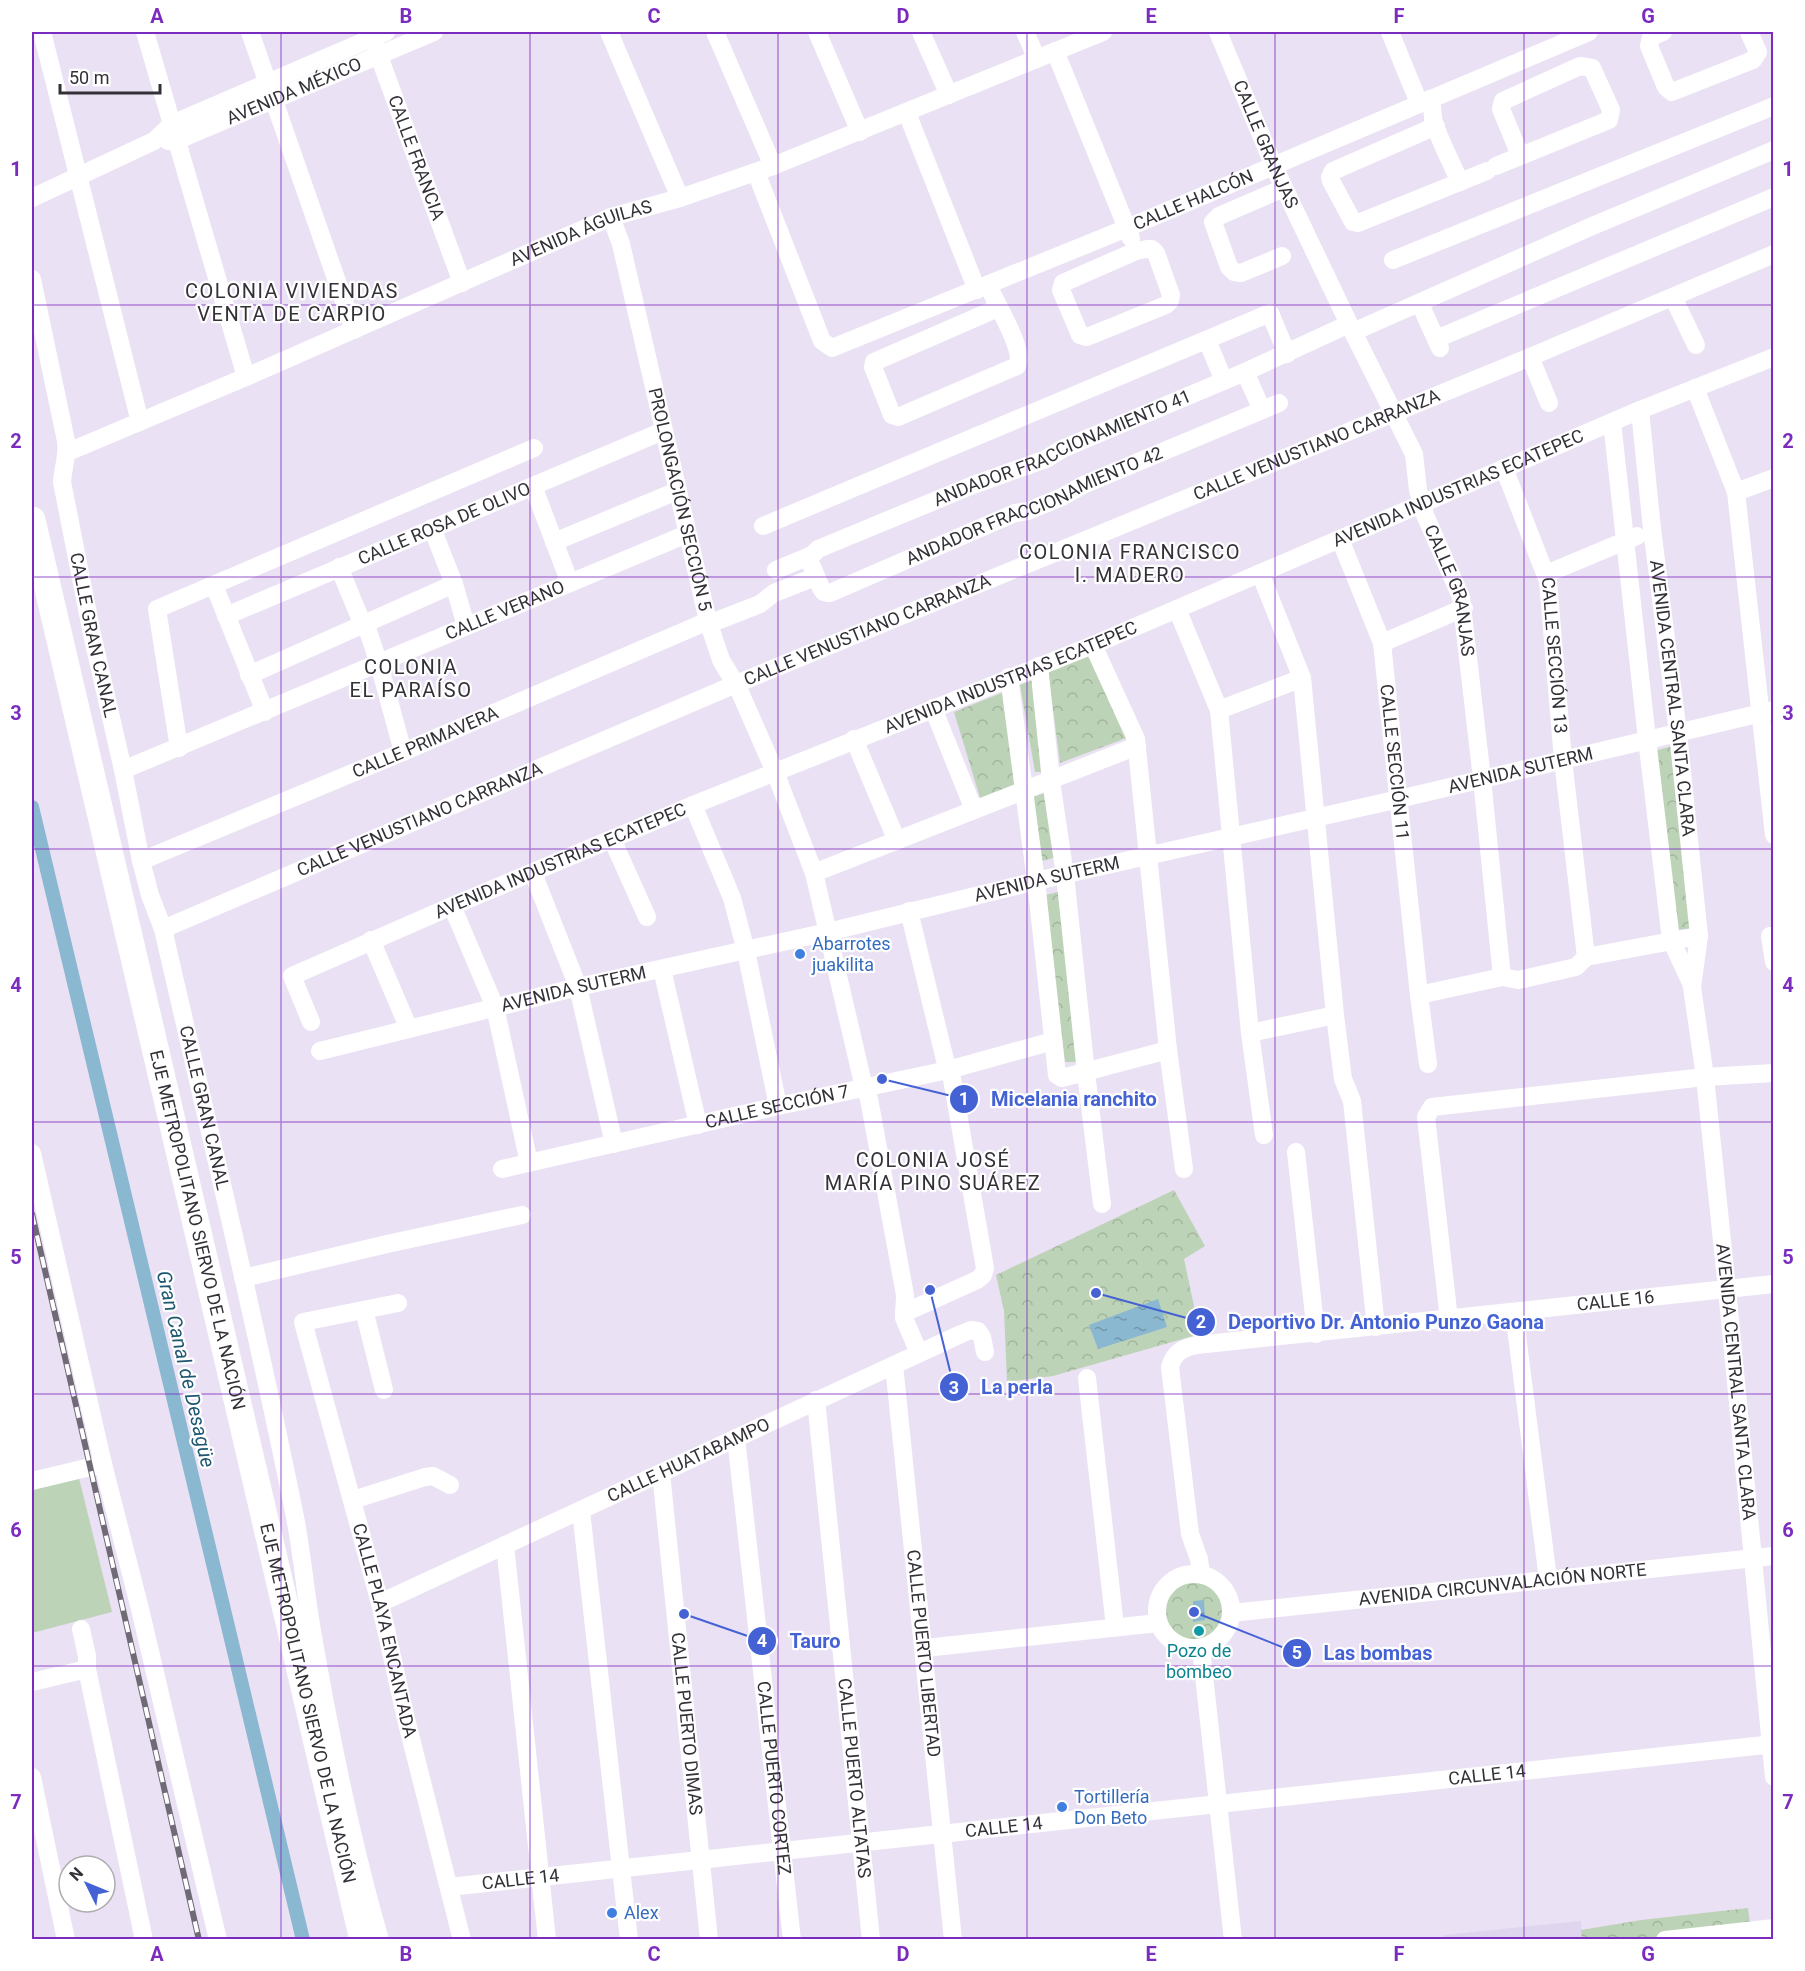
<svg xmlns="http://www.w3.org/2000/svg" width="1805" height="1971" font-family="Roboto,sans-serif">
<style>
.built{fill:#e0d5ee}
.grass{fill:#bdd3b7}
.park{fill:url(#park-crowns)}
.water{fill:url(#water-ripples)}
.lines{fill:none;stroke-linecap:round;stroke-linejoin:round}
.canal{stroke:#8ab8d1;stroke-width:14}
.minor{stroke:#fff;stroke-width:18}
.highway{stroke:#fff;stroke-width:27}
.rail-casing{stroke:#6f6a75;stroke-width:6}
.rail{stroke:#fff;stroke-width:4;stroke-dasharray:11;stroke-linecap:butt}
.grid{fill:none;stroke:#7b2cbf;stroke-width:1.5;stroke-opacity:0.55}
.shop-dot{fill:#3f7fe0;stroke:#fff;stroke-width:2}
.culture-dot{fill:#0f9aa8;stroke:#fff;stroke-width:2}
.labels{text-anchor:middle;stroke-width:4.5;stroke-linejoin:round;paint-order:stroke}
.street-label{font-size:18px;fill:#333037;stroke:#fff}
.shop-label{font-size:18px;fill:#366cbe;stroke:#fff;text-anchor:start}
.culture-label{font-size:18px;fill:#0d838f;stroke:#fff}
.neighbourhood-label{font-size:20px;letter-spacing:1.5px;fill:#333037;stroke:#fff}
.water-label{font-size:20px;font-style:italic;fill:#1f5772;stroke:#fff}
.leader{fill:none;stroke:#4562d5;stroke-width:2}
.callout-dot{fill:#4562d5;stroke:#fff;stroke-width:2}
.mark-label{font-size:18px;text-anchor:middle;font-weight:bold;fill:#fff}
.callout-label{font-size:20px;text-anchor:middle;font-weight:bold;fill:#4562d5;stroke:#fff;stroke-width:4.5;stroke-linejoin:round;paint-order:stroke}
.neatline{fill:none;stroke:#7b2cbf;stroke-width:2}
.grid-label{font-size:20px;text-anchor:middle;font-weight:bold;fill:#7b2cbf}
</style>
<defs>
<pattern id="park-crowns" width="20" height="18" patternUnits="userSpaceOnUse" patternTransform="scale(1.5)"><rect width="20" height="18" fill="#bdd3b7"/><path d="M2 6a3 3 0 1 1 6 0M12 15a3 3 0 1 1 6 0" fill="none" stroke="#a3b59e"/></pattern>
<pattern id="water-ripples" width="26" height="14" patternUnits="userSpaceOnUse" patternTransform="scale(1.5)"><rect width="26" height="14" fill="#8ab8d1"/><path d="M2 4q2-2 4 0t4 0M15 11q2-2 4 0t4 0" fill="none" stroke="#7196aa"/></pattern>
</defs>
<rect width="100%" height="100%" fill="#eae1f4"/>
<path class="built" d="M1581 1921 1582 1939 1444 1940V1935Z"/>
<path class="grass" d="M78 1474 112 1612 32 1633V1486Z"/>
<g class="park">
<path d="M1089 655 1129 737 1060 763 1048 671Z"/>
<path d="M1033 680 1044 772H1035L1020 685Z"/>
<path d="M1004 692 1018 784 981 801 954 712Z"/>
<path d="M1673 746 1693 928 1675 930 1654 751Z"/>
<path d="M1045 793 1057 857 1042 861 1033 797Z"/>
<path d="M1058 892 1078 1062H1065L1045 895Z"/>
<path d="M1174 1190 1205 1246 1184 1259 1200 1334 1053 1376 1007 1382 1004 1311 996 1275Z"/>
<circle cx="1194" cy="1611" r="37"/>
<path d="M1748 1908 1752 1939H1582L1581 1930 1641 1920Z"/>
</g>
<g class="water">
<path d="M1158 1299 1167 1327 1098 1349 1089 1325Z"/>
<path d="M1204 1600 1205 1620 1193 1622V1601Z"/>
</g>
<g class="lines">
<path class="canal" d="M32 807 303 1940"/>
<g class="minor">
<path d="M42 32 140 422"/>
<path d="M145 32 246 377"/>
<path d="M250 32 354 330"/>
<path d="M609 32 680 198"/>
<path d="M715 32 773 166"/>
<path d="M817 32 860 132"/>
<path d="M921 32 949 95"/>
<path d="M1025 32 1037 59"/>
<path id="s1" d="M1218 32 1276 171 1349 324 1414 454 1418 490 1425 515 1461 597 1482 779 1502 977"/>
<path d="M1390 32 1419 103"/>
<path d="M1663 32 1651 37 1649 46 1666 87 1672 92 1753 60 1758 52 1749 32"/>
<path id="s2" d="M375 45 462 283"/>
<path d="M1055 51 1131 238"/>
<path d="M1430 99C1433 107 1432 115 1434 123 1441 143 1451 162 1460 182"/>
<path d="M907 113 977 290"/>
<path d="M1436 126 1333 171 1330 177 1331 181 1353 222 1358 223 1487 171"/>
<path id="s3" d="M168 141 178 140 434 32"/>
<path d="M1496 166 1609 120 1611 110 1592 68 1580 66 1503 101 1501 109 1520 155"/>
<path id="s4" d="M756 172 822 341 832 348 1127 228 1589 32"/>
<path d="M32 198 154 141 172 124 386 32"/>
<path id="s5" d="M611 217 621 244 708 621 721 660 739 690 775 772 814 873 862 1079 869 1099 905 1295 904 1318 919 1353"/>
<path d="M1147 249H1152L1156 253 1171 295 1170 301 1166 305 1087 337 1080 335 1061 290 1063 283 1136 251Z"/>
<path d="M1282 256 1241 273 1234 272 1229 267 1213 222 1219 216 1284 188"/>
<path d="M1393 260 1774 106"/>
<path id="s6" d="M32 279 66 441C68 455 63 468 62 482L92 634 123 770 141 861 150 895 163 929C208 1125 255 1320 295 1517 302 1553 305 1589 311 1625 329 1731 350 1836 380 1940"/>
<path d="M988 285C995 302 1026 351 1017 366L898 417 892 415 873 367 874 362 998 308"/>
<path d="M1673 297 1696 345"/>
<path d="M1420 304 1440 348"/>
<path d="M1353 332 1590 227 1774 150"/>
<path d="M1436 339 1774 197"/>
<path d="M1207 340 1224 381"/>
<path d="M1530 357 1549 403"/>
<path d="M1245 372 1262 410"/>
<path d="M1695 388 1736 492 1774 835"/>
<path id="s7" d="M1640 410 1652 529 1678 733 1699 936 1692 987 1705 1077 1727 1289 1774 1777"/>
<path d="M1612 422 1647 739 1671 940 1692 985"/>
<path id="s8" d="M68 452 246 377 611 217 680 198 773 166 1103 32"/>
<path id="s9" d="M1504 468 1548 581 1563 760 1586 957"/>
<path d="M533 486 570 583"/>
<path d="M1736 492 1774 478"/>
<path d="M763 526 1270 313 1287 354"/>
<path d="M432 528 454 584 466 626"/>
<path id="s10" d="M1340 539 1382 643 1419 995 1428 1064"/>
<path d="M554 542 677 491"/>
<path id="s11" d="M808 557 821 588 824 592 830 593 1015 513 1028 511 1062 497 1083 485 1279 403"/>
<path d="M339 567 360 618 368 631 379 664 403 752"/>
<path id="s12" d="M776 570 812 555 818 549 973 485 1046 459 1062 449 1245 372 1349 324"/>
<path d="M1260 573 1302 678 1335 1015 1343 1079 1352 1101 1376 1327"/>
<path d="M1546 574 1637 536"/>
<path d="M214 585 265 712"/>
<path d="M1177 609 1219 710 1250 1033 1264 1135"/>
<path id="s13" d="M226 616 663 431"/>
<path d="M709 624 760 604 774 593 815 577"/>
<path d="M1382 643 1464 608"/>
<path d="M1093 645 1136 739 1168 1050 1184 1169"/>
<path d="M1039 666 1051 781 1065 875 1086 1073 1102 1204"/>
<path d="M249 675 454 584"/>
<path d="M1009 677 1036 881 1057 1075 1062 1078 1168 1050"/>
<path d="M933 708 974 810"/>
<path d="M1219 710 1302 678"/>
<path d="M854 739 897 841"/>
<path d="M179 748 157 609 534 448"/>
<path id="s14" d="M123 770 687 534"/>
<path d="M693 805 732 898 746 951 778 1106"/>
<path d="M612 839 647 917"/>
<path id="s15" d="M141 861 403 752 708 621"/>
<path d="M533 873 578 987 614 1144"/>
<path d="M814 873 1137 746"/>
<path d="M452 906 495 1007 529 1163"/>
<path id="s16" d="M163 929 736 684 1530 357 1774 254"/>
<path d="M1770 936 1774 962"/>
<path d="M371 940 409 1029"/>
<path d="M662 969 698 1125"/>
<path d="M1419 995 1502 977 1518 980 1576 967 1586 957 1699 936"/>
<path id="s17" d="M311 1022 292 976 452 906 693 805 1093 645 1640 410 1774 357"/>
<path d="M1250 1033 1335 1015"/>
<path id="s18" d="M320 1051 578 987 828 932 1036 881 1399 799 1774 710"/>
<path d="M1296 1152 1316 1334"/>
<path d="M32 1153 103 1464 140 1609 218 1940"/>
<path id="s19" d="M502 1169 778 1106 948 1070 1053 1041"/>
<path d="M243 1278 387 1244 522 1215"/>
<path id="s20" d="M398 1303 303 1322 380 1603 406 1719 462 1940"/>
<path d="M364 1310 384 1390"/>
<path d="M1514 1312 1548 1579"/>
<path d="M904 1313 977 1280 983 1275 985 1268 952 1079 945 1060 909 911"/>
<path d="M1449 1319 1426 1117 1432 1107 1705 1077 1774 1073"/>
<path id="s21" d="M894 1365 953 1940"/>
<path d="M1087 1378 1115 1627"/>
<path id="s22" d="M816 1400 871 1940"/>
<path id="s23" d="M736 1438 792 1940"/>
<path id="s24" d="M661 1473 709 1940"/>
<path d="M32 1481 103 1464"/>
<path d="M353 1500 425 1477 433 1476 450 1485"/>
<path d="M581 1511 629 1940"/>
<path d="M505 1545 547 1940"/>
<circle cx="1194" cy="1611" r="37"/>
<path id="s25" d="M1201 1574 1199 1559 1190 1534 1170 1367C1174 1352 1183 1348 1197 1345L1774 1284"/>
<path id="s26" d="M380 1603 961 1334 971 1330 978 1331 982 1337 985 1352"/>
<path id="s27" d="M1231 1613 1774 1556"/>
<path d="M81 1629 87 1656V1669L144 1940"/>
<path d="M925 1648 1158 1623"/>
<path d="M1201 1648 1233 1940"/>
<path d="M32 1682 87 1669"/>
<path d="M32 1777 66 1940"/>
<path id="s28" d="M449 1887 1774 1744"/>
<path d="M1665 1940 1774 1928"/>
</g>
<path class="highway" id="s29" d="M32 520 363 1940"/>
<defs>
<path id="rail" d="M32 1214 199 1940"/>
</defs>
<use href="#rail" class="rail-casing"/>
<use href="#rail" class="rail"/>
</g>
<path class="grid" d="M281 32V1940M530 32V1940M778 32V1940M1027 32V1940M1275 32V1940M1524 32V1940M32 305H1774M32 577H1774M32 849H1774M32 1122H1774M32 1394H1774M32 1666H1774"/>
<g class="shop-dot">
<circle cx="800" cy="954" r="6"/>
<circle cx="1062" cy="1807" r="6"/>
<circle cx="612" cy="1913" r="6"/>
</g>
<circle class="culture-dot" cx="1199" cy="1631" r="6"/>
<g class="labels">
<g class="street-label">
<text dy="6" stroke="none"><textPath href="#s3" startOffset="136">AVENIDA MÉXICO</textPath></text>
<text dy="6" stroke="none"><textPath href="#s1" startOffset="122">CALLE GRANJAS</textPath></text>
<text dy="6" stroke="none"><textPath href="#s2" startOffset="120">CALLE FRANCIA</textPath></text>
<text dy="6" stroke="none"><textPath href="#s4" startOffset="584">CALLE HALCÓN</textPath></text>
<text dy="6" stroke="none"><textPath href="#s8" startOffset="558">AVENIDA ÁGUILAS</textPath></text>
<text dy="6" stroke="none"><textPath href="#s16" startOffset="1251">CALLE VENUSTIANO CARRANZA</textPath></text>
<text dy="6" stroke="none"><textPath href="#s12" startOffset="312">ANDADOR FRACCIONAMIENTO 41</textPath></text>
<text dy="6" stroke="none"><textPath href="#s17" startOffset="1314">AVENIDA INDUSTRIAS ECATEPEC</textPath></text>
<text dy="6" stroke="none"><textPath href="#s5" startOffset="291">PROLONGACIÓN SECCIÓN 5</textPath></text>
<text dy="6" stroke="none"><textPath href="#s11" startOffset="267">ANDADOR FRACCIONAMIENTO 42</textPath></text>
<text dy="6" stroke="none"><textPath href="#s13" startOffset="237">CALLE ROSA DE OLIVO</textPath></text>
<text dy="6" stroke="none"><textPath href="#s1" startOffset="608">CALLE GRANJAS</textPath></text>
<text dy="6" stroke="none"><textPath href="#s14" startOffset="414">CALLE VERANO</textPath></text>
<text dy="6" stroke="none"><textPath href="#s16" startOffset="765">CALLE VENUSTIANO CARRANZA</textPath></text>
<text dy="6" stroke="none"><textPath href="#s6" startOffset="363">CALLE GRAN CANAL</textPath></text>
<text dy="6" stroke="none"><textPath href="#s9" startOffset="196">CALLE SECCIÓN 13</textPath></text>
<text dy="6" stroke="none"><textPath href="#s17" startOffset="828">AVENIDA INDUSTRIAS ECATEPEC</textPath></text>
<text dy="6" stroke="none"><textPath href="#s7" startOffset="290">AVENIDA CENTRAL SANTA CLARA</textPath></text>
<text dy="6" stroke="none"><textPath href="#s15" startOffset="308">CALLE PRIMAVERA</textPath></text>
<text dy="6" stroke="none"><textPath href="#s10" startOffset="232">CALLE SECCIÓN 11</textPath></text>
<text dy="6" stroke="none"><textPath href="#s18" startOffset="1233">AVENIDA SUTERM</textPath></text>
<text dy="6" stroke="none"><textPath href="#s16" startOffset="279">CALLE VENUSTIANO CARRANZA</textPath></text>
<text dy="6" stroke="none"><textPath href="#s17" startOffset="342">AVENIDA INDUSTRIAS ECATEPEC</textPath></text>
<text dy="6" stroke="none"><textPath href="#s18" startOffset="747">AVENIDA SUTERM</textPath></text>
<text dy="6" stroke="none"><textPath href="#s18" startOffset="261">AVENIDA SUTERM</textPath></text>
<text dy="6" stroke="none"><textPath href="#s19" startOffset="282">CALLE SECCIÓN 7</textPath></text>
<text dy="6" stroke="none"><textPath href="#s6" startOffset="849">CALLE GRAN CANAL</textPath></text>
<text dy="6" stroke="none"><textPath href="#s29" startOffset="729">EJE METROPOLITANO SIERVO DE LA NACIÓN</textPath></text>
<text dy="6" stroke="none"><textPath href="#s25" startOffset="668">CALLE 16</textPath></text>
<text dy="6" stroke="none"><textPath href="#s7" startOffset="978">AVENIDA CENTRAL SANTA CLARA</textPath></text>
<text dy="6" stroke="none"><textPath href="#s26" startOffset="340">CALLE HUATABAMPO</textPath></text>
<text dy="6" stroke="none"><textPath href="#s27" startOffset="273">AVENIDA CIRCUNVALACIÓN NORTE</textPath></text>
<text dy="6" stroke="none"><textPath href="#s20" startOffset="416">CALLE PLAYA ENCANTADA</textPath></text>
<text dy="6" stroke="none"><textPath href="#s21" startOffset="290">CALLE PUERTO LIBERTAD</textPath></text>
<text dy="6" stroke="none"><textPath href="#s29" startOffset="1215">EJE METROPOLITANO SIERVO DE LA NACIÓN</textPath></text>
<text dy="6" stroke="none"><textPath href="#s24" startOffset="252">CALLE PUERTO DIMAS</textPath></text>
<text dy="6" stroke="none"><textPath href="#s28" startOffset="1044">CALLE 14</textPath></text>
<text dy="6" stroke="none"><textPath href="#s22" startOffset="380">CALLE PUERTO ALTATAS</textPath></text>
<text dy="6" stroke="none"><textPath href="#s23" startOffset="342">CALLE PUERTO CORTEZ</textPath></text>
<text dy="6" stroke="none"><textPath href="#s28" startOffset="558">CALLE 14</textPath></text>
<text dy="6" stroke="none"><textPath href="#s28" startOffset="72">CALLE 14</textPath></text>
</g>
<g class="shop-label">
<text x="812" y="950">Abarrotes<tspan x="812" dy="21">juakilita</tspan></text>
<text x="1074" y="1803">Tortillería<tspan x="1074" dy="21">Don Beto</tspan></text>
<text x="624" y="1919">Alex</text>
</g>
<g class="culture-label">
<text x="1199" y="1657">Pozo de<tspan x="1199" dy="21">bombeo</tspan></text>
</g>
<g class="neighbourhood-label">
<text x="292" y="298">COLONIA VIVIENDAS<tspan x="292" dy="23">VENTA DE CARPIO</tspan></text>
<text x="1130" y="559">COLONIA FRANCISCO<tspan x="1130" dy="23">I. MADERO</tspan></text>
<text x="411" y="674">COLONIA<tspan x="411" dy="23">EL PARAÍSO</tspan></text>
<text x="933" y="1167">COLONIA JOSÉ<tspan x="933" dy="23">MARÍA PINO SUÁREZ</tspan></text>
</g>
<g class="water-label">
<text transform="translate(186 1369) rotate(77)" y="7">Gran Canal de Desagüe</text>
</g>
</g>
<path class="leader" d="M882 1079L964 1099M1096 1293L1201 1322M930 1290L954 1387M684 1614L762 1641M1194 1612L1297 1653"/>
<g class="callout-dot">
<circle cx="882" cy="1079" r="6"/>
<circle cx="1096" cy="1293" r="6"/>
<circle cx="930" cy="1290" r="6"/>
<circle cx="684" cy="1614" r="6"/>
<circle cx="1194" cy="1612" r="6"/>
<circle cx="964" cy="1099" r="15"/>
<circle cx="1201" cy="1322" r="15"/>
<circle cx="954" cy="1387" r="15"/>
<circle cx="762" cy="1641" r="15"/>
<circle cx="1297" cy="1653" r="15"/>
</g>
<g class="mark-label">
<text x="964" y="1105">1</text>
<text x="1201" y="1328">2</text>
<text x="954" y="1394">3</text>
<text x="762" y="1647">4</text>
<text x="1297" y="1659">5</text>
</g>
<g class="callout-label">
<text x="1074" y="1106">Micelania ranchito</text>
<text x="1386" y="1329">Deportivo Dr. Antonio Punzo Gaona</text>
<text x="1017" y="1394">La perla</text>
<text x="815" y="1648">Tauro</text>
<text x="1378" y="1660">Las bombas</text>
</g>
<rect width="1805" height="1971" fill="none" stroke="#ffffff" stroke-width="66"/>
<g transform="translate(87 1884) rotate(313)"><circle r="28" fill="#ffffff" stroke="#adacaf" stroke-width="1.5"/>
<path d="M0-4.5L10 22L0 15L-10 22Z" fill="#4562d5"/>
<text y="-9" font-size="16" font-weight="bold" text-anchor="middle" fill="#333037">N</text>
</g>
<path d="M60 84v9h100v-9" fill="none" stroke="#333037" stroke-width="3"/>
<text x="69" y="84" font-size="18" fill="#333037" stroke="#ffffff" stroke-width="4.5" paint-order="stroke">50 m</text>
<rect x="33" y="33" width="1739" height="1905" class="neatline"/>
<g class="grid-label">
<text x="157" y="23">A</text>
<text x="406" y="23">B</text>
<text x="654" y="23">C</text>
<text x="903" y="23">D</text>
<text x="1151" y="23">E</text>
<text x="1399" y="23">F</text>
<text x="1648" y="23">G</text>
<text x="16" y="176">1</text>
<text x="1788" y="176">1</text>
<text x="16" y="448">2</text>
<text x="1788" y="448">2</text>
<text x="16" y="720">3</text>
<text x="1788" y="720">3</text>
<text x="16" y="992">4</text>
<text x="1788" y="992">4</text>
<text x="16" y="1264">5</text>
<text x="1788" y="1264">5</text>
<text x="16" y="1537">6</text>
<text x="1788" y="1537">6</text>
<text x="16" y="1809">7</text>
<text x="1788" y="1809">7</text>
<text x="157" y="1961">A</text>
<text x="406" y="1961">B</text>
<text x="654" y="1961">C</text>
<text x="903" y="1961">D</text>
<text x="1151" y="1961">E</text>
<text x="1399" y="1961">F</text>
<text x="1648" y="1961">G</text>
</g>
</svg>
